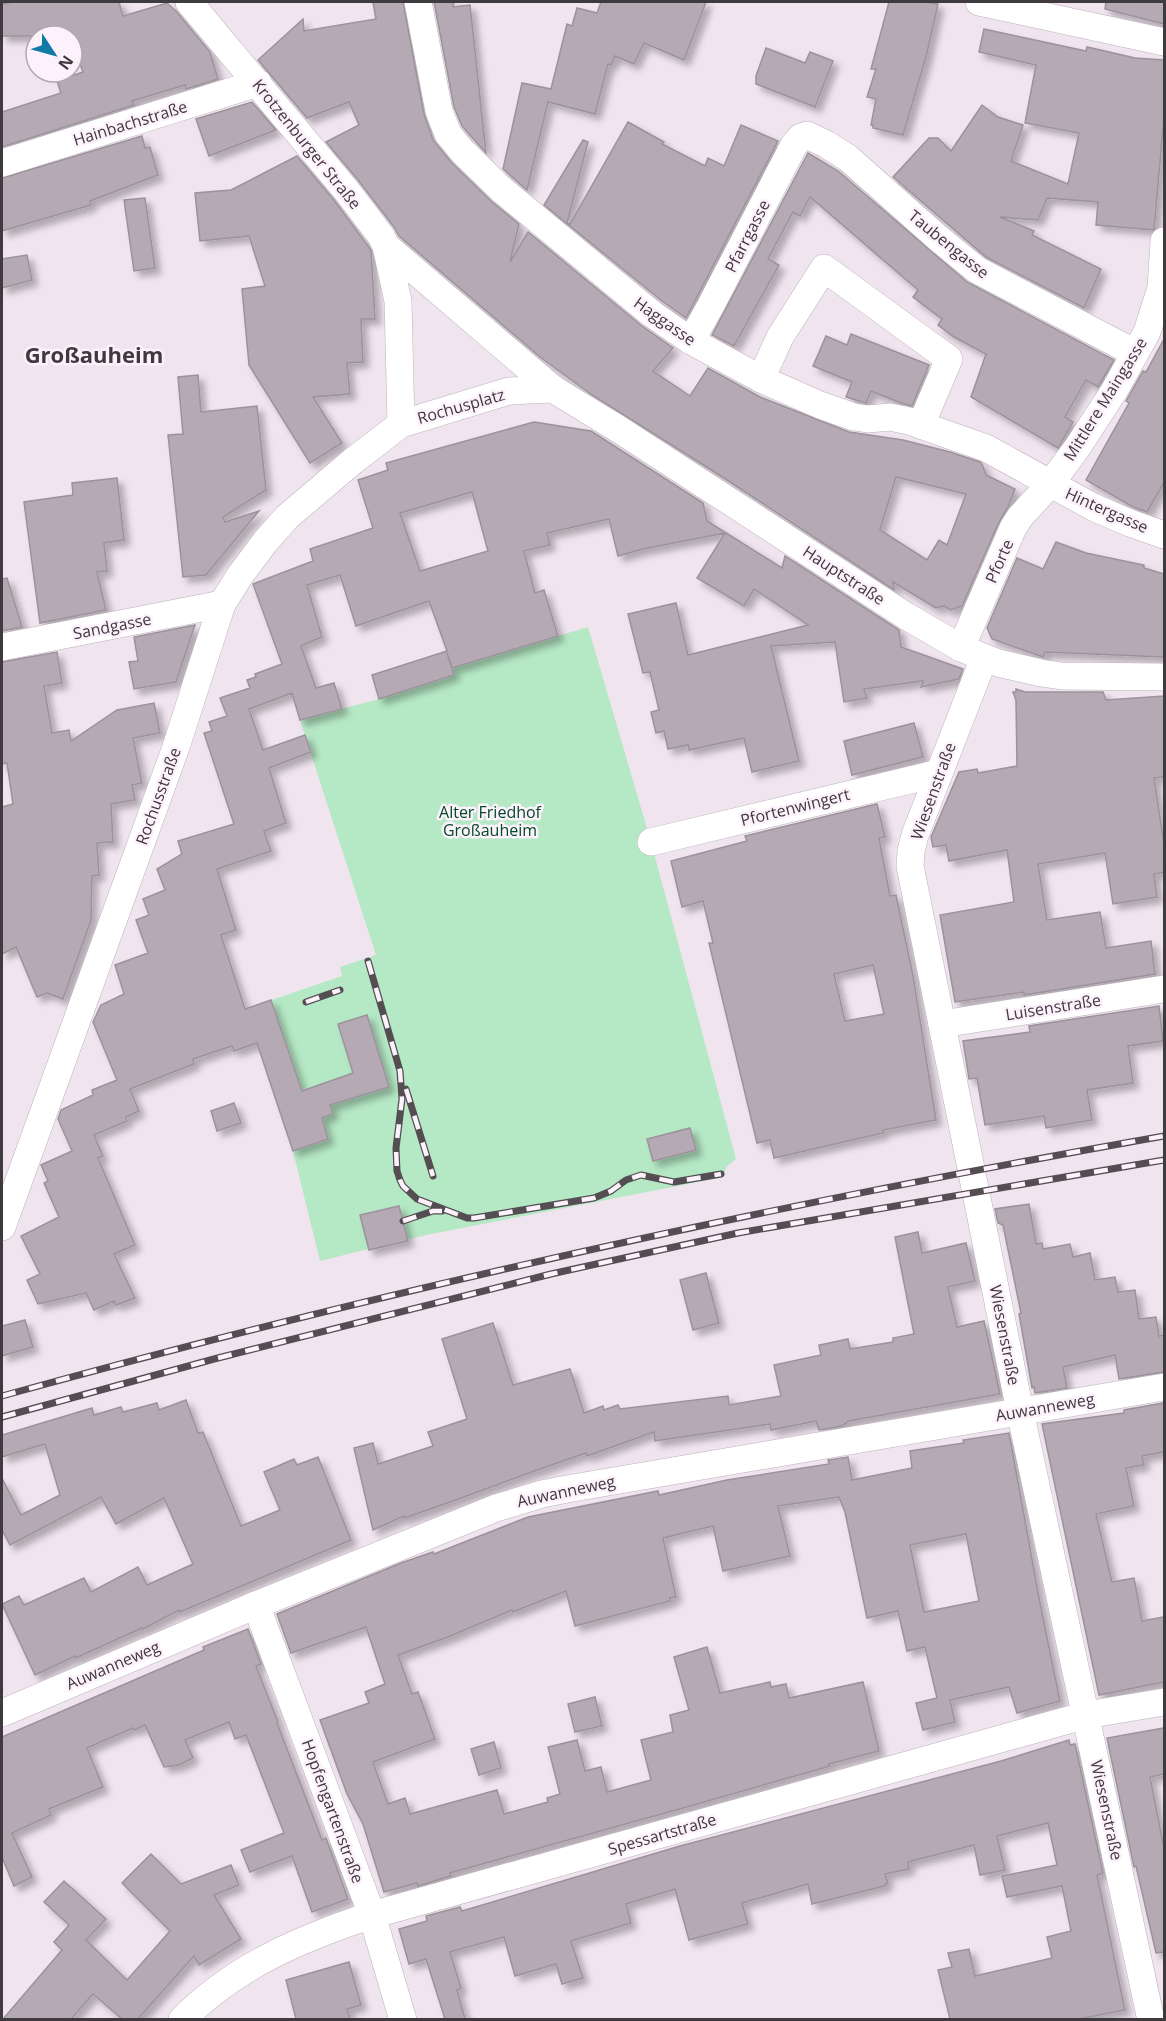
<svg xmlns="http://www.w3.org/2000/svg" width="1166" height="2021" font-family="'Open Sans',sans-serif">
<style>
.green{fill:#b5e8c5}
.building{fill:#b5aab4;stroke:#9c929b;stroke-width:1.5;fill-rule:evenodd;filter:url(#shadow)}
.lines{fill:none;stroke-linecap:round;stroke-linejoin:round}
.minor-casing{stroke:#bcb1bb;stroke-width:28}
.minor{stroke:#fff;stroke-width:27}
.rail-casing{stroke:#544e53;stroke-width:7}
.rail{stroke:#fdf1fc;stroke-width:4.5;stroke-dasharray:14;stroke-linecap:butt}
.labels{text-anchor:middle;stroke-width:5;stroke-linejoin:round;paint-order:stroke}
.street-label{font-size:16px;fill:#3f3a3e;stroke:#fdf1fc}
.park-label{font-size:16px;fill:#024b28;stroke:#fdf1fc}
.district-label{font-size:22px;font-weight:bold;fill:#3f3a3e;stroke:#fdf1fc}
</style>
<defs>
<filter id="shadow"><feDropShadow dx="5.5" dy="5.5" stdDeviation="3" flood-color="#0004"/></filter>
</defs>
<rect width="100%" height="100%" fill="#f0e4ef"/>
<path class="green" d="M588 627 651 842 736 1159 726 1167 724 1177 426 1235 320 1261 293 1151 257 1044 234 1051 232 1046 245 1009 342 976 340 967 376 955 300 720 379 699 454 675 452 668Z"/>
<g class="building">
<path d="M14 2H119L123 16 167 3 176 11 210 52 218 79 186 89 185 85 132 101 134 105 2 147V112L61 93 57 81 83 72 72 42V36H2V4Z"/>
<path d="M373 2H403L424 114 433 140 451 162 491 201 519 224 510 262 528 232 642 326 673 348 653 371 690 396 708 368 760 397 849 432 903 440 950 452 980 462 982 464 986 475 1015 489 1008 507 999 522 962 606 951 610 944 606 936 608 893 582 894 590 721 476 592 395 540 357 399 236 394 227 358 180 326 142 359 125 349 102 307 118 258 60 303 19 304 31 376 19ZM896 477 966 494 947 545 939 540 927 560 880 530Z"/>
<path d="M434 2H454L453 7 470 5 486 153 462 126 454 107Z"/>
<path d="M601 2H706L684 60 644 43 634 64 615 56 611 65 608 64 595 114 548 102 527 190 503 169 522 83 551 89 567 24 572 26 577 8 597 13Z"/>
<path d="M889 2H926L938 4 926 57 903 135 873 128V125H871L876 99 867 97 876 69H871Z"/>
<path d="M1106 2H1164V24L1105 9Z"/>
<path d="M984 29 1086 51 1087 47 1135 58 1164 60V117L1154 230 1096 225 1098 202 1047 198 1038 220 1000 217 1034 231 1032 235 1101 269 1084 308 986 257 893 177 929 138H938L951 151 982 105 998 117 1023 125 1011 161 1068 184 1079 133 1025 123 1036 65 979 52Z"/>
<path d="M766 48 805 63 810 52 833 61 815 107 756 84V76Z"/>
<path d="M252 102 276 130 209 156 196 119Z"/>
<path d="M628 122 664 142 662 144 705 166 708 158 724 166 741 125 778 141 686 318 662 301 544 205 583 140 588 142 567 223 570 224Z"/>
<path d="M142 136 145 148 150 147 158 175 90 201 91 205 2 231V178Z"/>
<path d="M808 153 838 171 967 282 1114 360 1098 387 1086 380 1065 417 1073 422 1058 448 971 397 986 354 954 337 938 325 942 319 913 297 918 290 810 197 800 216 793 212 768 259 779 265 734 346 712 335Z"/>
<path d="M297 156 334 200 371 250 375 319H361L363 362 347 363 350 394 313 397 342 443 310 463 249 365 242 289 265 286 249 236 200 241 195 193 231 190Z"/>
<path d="M145 198 155 268 134 271 124 200Z"/>
<path d="M27 255 32 280 2 288V259Z"/>
<path d="M851 334 929 365 912 406 901 403 871 391 866 403 846 397 852 382 813 366 826 336 847 345Z"/>
<path d="M1164 339V483L1147 512 1133 507 1086 480 1129 403 1126 401 1143 371 1146 372Z"/>
<path d="M198 375 201 412 257 406 266 490 223 517 225 522 259 511 206 575 183 577 168 435 183 434 178 377Z"/>
<path d="M534 422 591 431 703 503 707 521 782 568 785 556 899 630 901 647 963 669 959 679 921 687 923 681 864 689 867 698 844 702 835 642 771 646 799 761 752 772 744 738 689 750 688 745 668 749 664 731 656 733 651 712 659 710 650 672 643 673 628 614 676 603 688 655 808 625 754 589 744 606 697 578 725 533 643 549 618 556 609 519 547 533 550 545 524 551 535 593 544 590 558 636 452 668 447 653 454 675 379 699 372 675 447 651 429 601 356 626 340 575 307 585 322 637 301 646 316 688 334 683 342 709 300 720 292 693 249 709 263 750 305 735 311 752 269 768 286 823 264 831 271 851 217 869 236 930 221 935 245 1009 271 1000 302 1091 353 1073 338 1024 367 1015 389 1087 330 1105 333 1114 322 1118 328 1139 293 1151 257 1043 234 1051 232 1046 193 1059 194 1064 130 1089 139 1111 126 1117 127 1121 94 1135 103 1156 98 1158 135 1245 114 1254 135 1298 116 1305 114 1301 94 1310 86 1293 38 1304 27 1280 40 1274 21 1236 59 1217 44 1183 48 1181 41 1165 72 1151 58 1119 61 1110 93 1095 92 1090 117 1080 93 1022 101 1005 124 994 115 965 148 953 136 920 149 915 143 899 165 890 157 869 182 854 178 841 234 824 204 733 212 731 209 722 227 716 220 698 250 688 247 680 256 677 255 674 282 664 253 584 313 561 310 549 373 528 358 480 388 470 386 463ZM472 492 488 551 420 571 400 513Z"/>
<path d="M117 478 124 540 104 543 107 571 97 572 106 610 40 623 24 502 73 495 72 483Z"/>
<path d="M1056 542 1086 553 1144 565V568L1164 574V657L1045 652 1043 657 992 639 987 628 1017 558 1043 569Z"/>
<path d="M7 578 22 627 2 631V579Z"/>
<path d="M195 625 176 682 134 689 129 662 138 661 134 637Z"/>
<path d="M57 652 62 683 44 686 52 733 69 730 71 741 117 710 154 703 160 733 133 738 142 783 132 785 135 800 111 804 113 842 97 843 99 875 92 876 91 920 63 999 47 993 37 997 16 947 2 954V807L13 804 7 763 2 764V662Z"/>
<path d="M1016 689 1025 692H1103L1106 700 1164 696V777L1154 778 1164 844V872L1154 874 1157 897 1113 904 1105 853 1038 864 1047 920 1100 912 1106 948 1151 941 1155 974 1024 995V992L955 1002 940 915 1014 902 1007 850 949 861 946 845 933 847 931 837 959 772 977 769 978 773 1017 766 1016 700 1013 692H1016Z"/>
<path d="M914 723 923 757 852 775 844 741Z"/>
<path d="M877 804 885 837 879 838 890 896 896 895 913 976 936 1120 883 1130V1133L774 1158 770 1140 757 1143 709 943H713L703 901 682 907 671 861 747 841 745 836ZM873 965 884 1014 845 1021 834 974Z"/>
<path d="M1159 1006 1163 1041 1128 1046 1133 1083 1087 1090 1092 1120 1046 1128 1044 1116 985 1125 977 1078 969 1079 963 1041 1030 1032 1029 1026Z"/>
<path d="M234 1103 241 1123 217 1131 211 1111Z"/>
<path d="M690 1128 696 1150 653 1161 647 1139Z"/>
<path d="M1029 1204 1036 1244 1042 1243 1043 1249 1070 1244 1073 1257 1090 1253 1095 1280 1115 1277 1118 1292 1135 1290 1139 1319 1156 1317 1159 1336 1164 1335V1372L1119 1379 1115 1355 1063 1367 1067 1388 1035 1393 1034 1387 1032 1388 1019 1314 1021 1313 1003 1225 998 1223 995 1209Z"/>
<path d="M399 1206 408 1241 369 1250 360 1215Z"/>
<path d="M918 1232 922 1253 966 1243 975 1281 948 1287 957 1327 984 1321 1000 1394 849 1421 842 1426 819 1430 816 1421 771 1430 770 1424 655 1441 654 1432 587 1456 586 1453 526 1474 464 1497 405 1518 404 1516 373 1530 354 1448 373 1443 378 1464 433 1446 428 1432 467 1419 442 1339 493 1323 513 1385 570 1369 584 1413 603 1406 604 1410 618 1405 620 1409 728 1396 729 1405 781 1396 774 1365 821 1355 819 1345 834 1342 848 1339 850 1349 893 1342V1338L914 1334 895 1237Z"/>
<path d="M706 1273 719 1323 693 1330 680 1280Z"/>
<path d="M25 1320 33 1347 2 1356V1326Z"/>
<path d="M186 1400 198 1433 203 1432 241 1526 280 1510 264 1472 294 1459 297 1465 318 1457 351 1540 180 1612 179 1610 143 1629 142 1628 76 1658 75 1656 35 1675 2 1604 19 1596 24 1605 84 1578 91 1592 138 1567 147 1585 193 1564 164 1498 116 1524 101 1497 10 1545 2 1530V1478L21 1515 60 1495 45 1444 2 1457V1435L92 1408 94 1415 121 1407 123 1412 157 1403 159 1410Z"/>
<path d="M1164 1403V1452L1142 1456 1144 1465 1126 1468 1134 1506 1096 1514 1112 1582 1134 1578 1142 1621 1164 1617V1682L1099 1695 1042 1424 1124 1413V1410Z"/>
<path d="M1009 1433 1040 1603 1060 1701 1017 1713 1009 1687 950 1700 955 1722 923 1730 916 1703 937 1698 925 1647 907 1651 898 1611 867 1618 845 1512 839 1497 778 1506 790 1556 723 1571 713 1526 663 1538 676 1597 670 1598V1601L575 1626 566 1591 513 1612 512 1610 448 1637 398 1655 412 1694 418 1692 435 1739 373 1762 388 1804 405 1798 410 1814 497 1790 504 1814 548 1802 547 1798 560 1794 548 1747 577 1740 585 1771 601 1767 607 1792 651 1780 641 1740 673 1732 670 1715 689 1710 674 1657 707 1647 720 1693 770 1682 771 1687 786 1684 789 1698 863 1682 879 1751 829 1764 830 1766 683 1808 450 1873 451 1876 418 1886 417 1883 384 1892 363 1824 347 1794 320 1720 369 1703 365 1692 385 1684 366 1627 291 1653 277 1614 401 1563 433 1552 434 1554 528 1517 658 1491 659 1495 727 1480 829 1464 828 1460 848 1457 852 1480 912 1468 910 1451 964 1443 963 1440ZM966 1534 979 1601 924 1612 910 1545Z"/>
<path d="M248 1629 261 1664 256 1666 278 1722 277 1723 322 1840 326 1838 348 1899 312 1912 292 1856 250 1872 241 1850 284 1833 246 1735 235 1739 229 1722 185 1740 193 1758 179 1765 164 1767 145 1725 134 1730 133 1728 87 1748 103 1787 49 1809 51 1815 12 1833 32 1877 14 1886 2 1857V1737L204 1650 203 1647Z"/>
<path d="M595 1697 602 1726 575 1732 568 1704Z"/>
<path d="M1164 1728V1774L1150 1777 1164 1848V1952L1156 1953 1136 1866 1134 1867 1107 1738Z"/>
<path d="M1069 1740 1070 1745 1075 1744 1103 1873 1097 1875 1125 2010 1079 2019H950L938 1970 952 1967 948 1953 969 1949 975 1976 1052 1958 1047 1937 1071 1931 1062 1886 1007 1897 1002 1876 1057 1865 1048 1823 997 1836 1005 1870 980 1875 974 1845 908 1862 909 1869 885 1874 888 1883 885 1884V1886L812 1904 808 1884 742 1903 748 1924 689 1940 675 1889 626 1904 631 1923 571 1941 583 1978 562 1984 556 1964 515 1976 504 1937 450 1952 461 1988 457 1990 465 2019H445L426 1959 409 1964 399 1929 427 1921 426 1916 460 1907 462 1911 680 1846 1001 1761Z"/>
<path d="M494 1742 501 1768 479 1775 471 1749Z"/>
<path d="M151 1854 181 1884 231 1865 239 1885 214 1895 241 1939 199 1965 194 1956 138 2019H122L93 1994 71 2019H3L62 1950 54 1942 69 1925 44 1902 64 1881 106 1919 86 1940 127 1980 170 1931 122 1883Z"/>
<path d="M349 1962 361 2005 347 2009 350 2019H296L286 1980Z"/>
</g>
<g class="lines">
<defs>
<g id="minor">
<path d="M189 2 346 190 381 236 386 246 398 301 401 424"/>
<path d="M418 2 439 111 448 134 462 151 502 190 652 314 691 341 761 379 820 405 854 417 868 419 890 417 909 421 986 448 1093 507 1130 523 1164 535"/>
<path d="M979 2 1164 42"/>
<path d="M2 163 258 83"/>
<path d="M386 246 553 389 620 430 906 616 961 648 998 663 1041 673 1062 676 1164 677"/>
<path d="M691 341 711 305 794 145 801 137 807 135 826 144 848 158 938 238 977 270 1135 353"/>
<path d="M761 379 780 337 824 268 949 359 921 425"/>
<path d="M2 647 222 604"/>
<path d="M961 648 1013 528 1020 517 1051 483 1077 448 1114 391 1147 332 1161 288 1164 241"/>
<path d="M984 658 915 835 911 851 910 866 1020 1411 1151 2020"/>
<path d="M651 842 939 773"/>
<path d="M942 1024 1164 989"/>
<path d="M2 1227 176 747 222 604 241 574 265 542 287 517 353 461 401 424 509 391 553 389"/>
<path d="M256 1605 372 1915 403 2020"/>
<path d="M2 1713 256 1605 496 1508 542 1494 567 1489 1164 1387"/>
<path d="M182 2020C235 1966 302 1938 372 1915L1086 1715 1164 1702"/>
</g>
</defs>
<use href="#minor" class="minor-casing"/>
<use href="#minor" class="minor"/>
<defs>
<g id="rail">
<path d="M368 961 400 1071 402 1099 396 1148 397 1171 400 1180 403 1186 417 1199 467 1218H474L594 1198 611 1191 626 1180 641 1175 674 1182 721 1174"/>
<path d="M306 1002 340 990"/>
<path d="M406 1089 433 1176"/>
<path d="M403 1221 433 1211H442"/>
<path d="M2 1396C384 1290 773 1205 1164 1136"/>
<path d="M2 1417 214 1359 551 1274 738 1233 1164 1160"/>
</g>
</defs>
<use href="#rail" class="rail-casing"/>
<use href="#rail" class="rail"/>
</g>
<g class="labels">
<g class="street-label">
<text transform="translate(130 123) rotate(-17)" y="6">Hainbachstraße</text>
<text transform="translate(307 144) rotate(51)" y="6">Krotzenburger Straße</text>
<text transform="translate(747 236) rotate(-63)" y="6">Pfarrgasse</text>
<text transform="translate(949 244) rotate(39)" y="6">Taubengasse</text>
<text transform="translate(665 321) rotate(35)" y="6">Haggasse</text>
<text transform="translate(1105 399) rotate(-58)" y="6">Mittlere Maingasse</text>
<text transform="translate(461 406) rotate(-16)" y="6">Rochusplatz</text>
<text transform="translate(1107 510) rotate(24)" y="6">Hintergasse</text>
<text transform="translate(999 561) rotate(-66)" y="6">Pforte</text>
<text transform="translate(844 575) rotate(33)" y="6">Hauptstraße</text>
<text transform="translate(112 626) rotate(-11)" y="6">Sandgasse</text>
<text transform="translate(933 791) rotate(-70)" y="6">Wiesenstraße</text>
<text transform="translate(158 796) rotate(-70)" y="6">Rochusstraße</text>
<text transform="translate(795 807) rotate(-14)" y="6">Pfortenwingert</text>
<text transform="translate(1053 1007) rotate(-9)" y="6">Luisenstraße</text>
<text transform="translate(1005 1335) rotate(79)" y="6">Wiesenstraße</text>
<text transform="translate(1045 1407) rotate(-10)" y="6">Auwanneweg</text>
<text transform="translate(566 1491) rotate(-12)" y="6">Auwanneweg</text>
<text transform="translate(113 1665) rotate(-23)" y="6">Auwanneweg</text>
<text transform="translate(1107 1810) rotate(78)" y="6">Wiesenstraße</text>
<text transform="translate(333 1811) rotate(70)" y="6">Hopfengartenstraße</text>
<text transform="translate(662 1834) rotate(-16)" y="6">Spessartstraße</text>
</g>
<g class="park-label">
<text x="490" y="818">Alter Friedhof<tspan x="490" dy="18">Großauheim</tspan></text>
</g>
<g class="district-label">
<text x="94" y="363">Großauheim</text>
</g>
</g>
<rect width="1166" height="2021" fill="none" stroke="#3f3a3e" stroke-width="6"/>
<g transform="translate(54 54) rotate(126)"><circle r="28" fill="#fdf1fc" stroke="#b1a8b0" stroke-width="1.5"/>
<path d="M0-4.5L10 22L0 15L-10 22Z" fill="#117aa5"/>
<text y="-9" font-size="16" font-weight="bold" text-anchor="middle" fill="#3f3a3e">N</text>
</g>
</svg>
